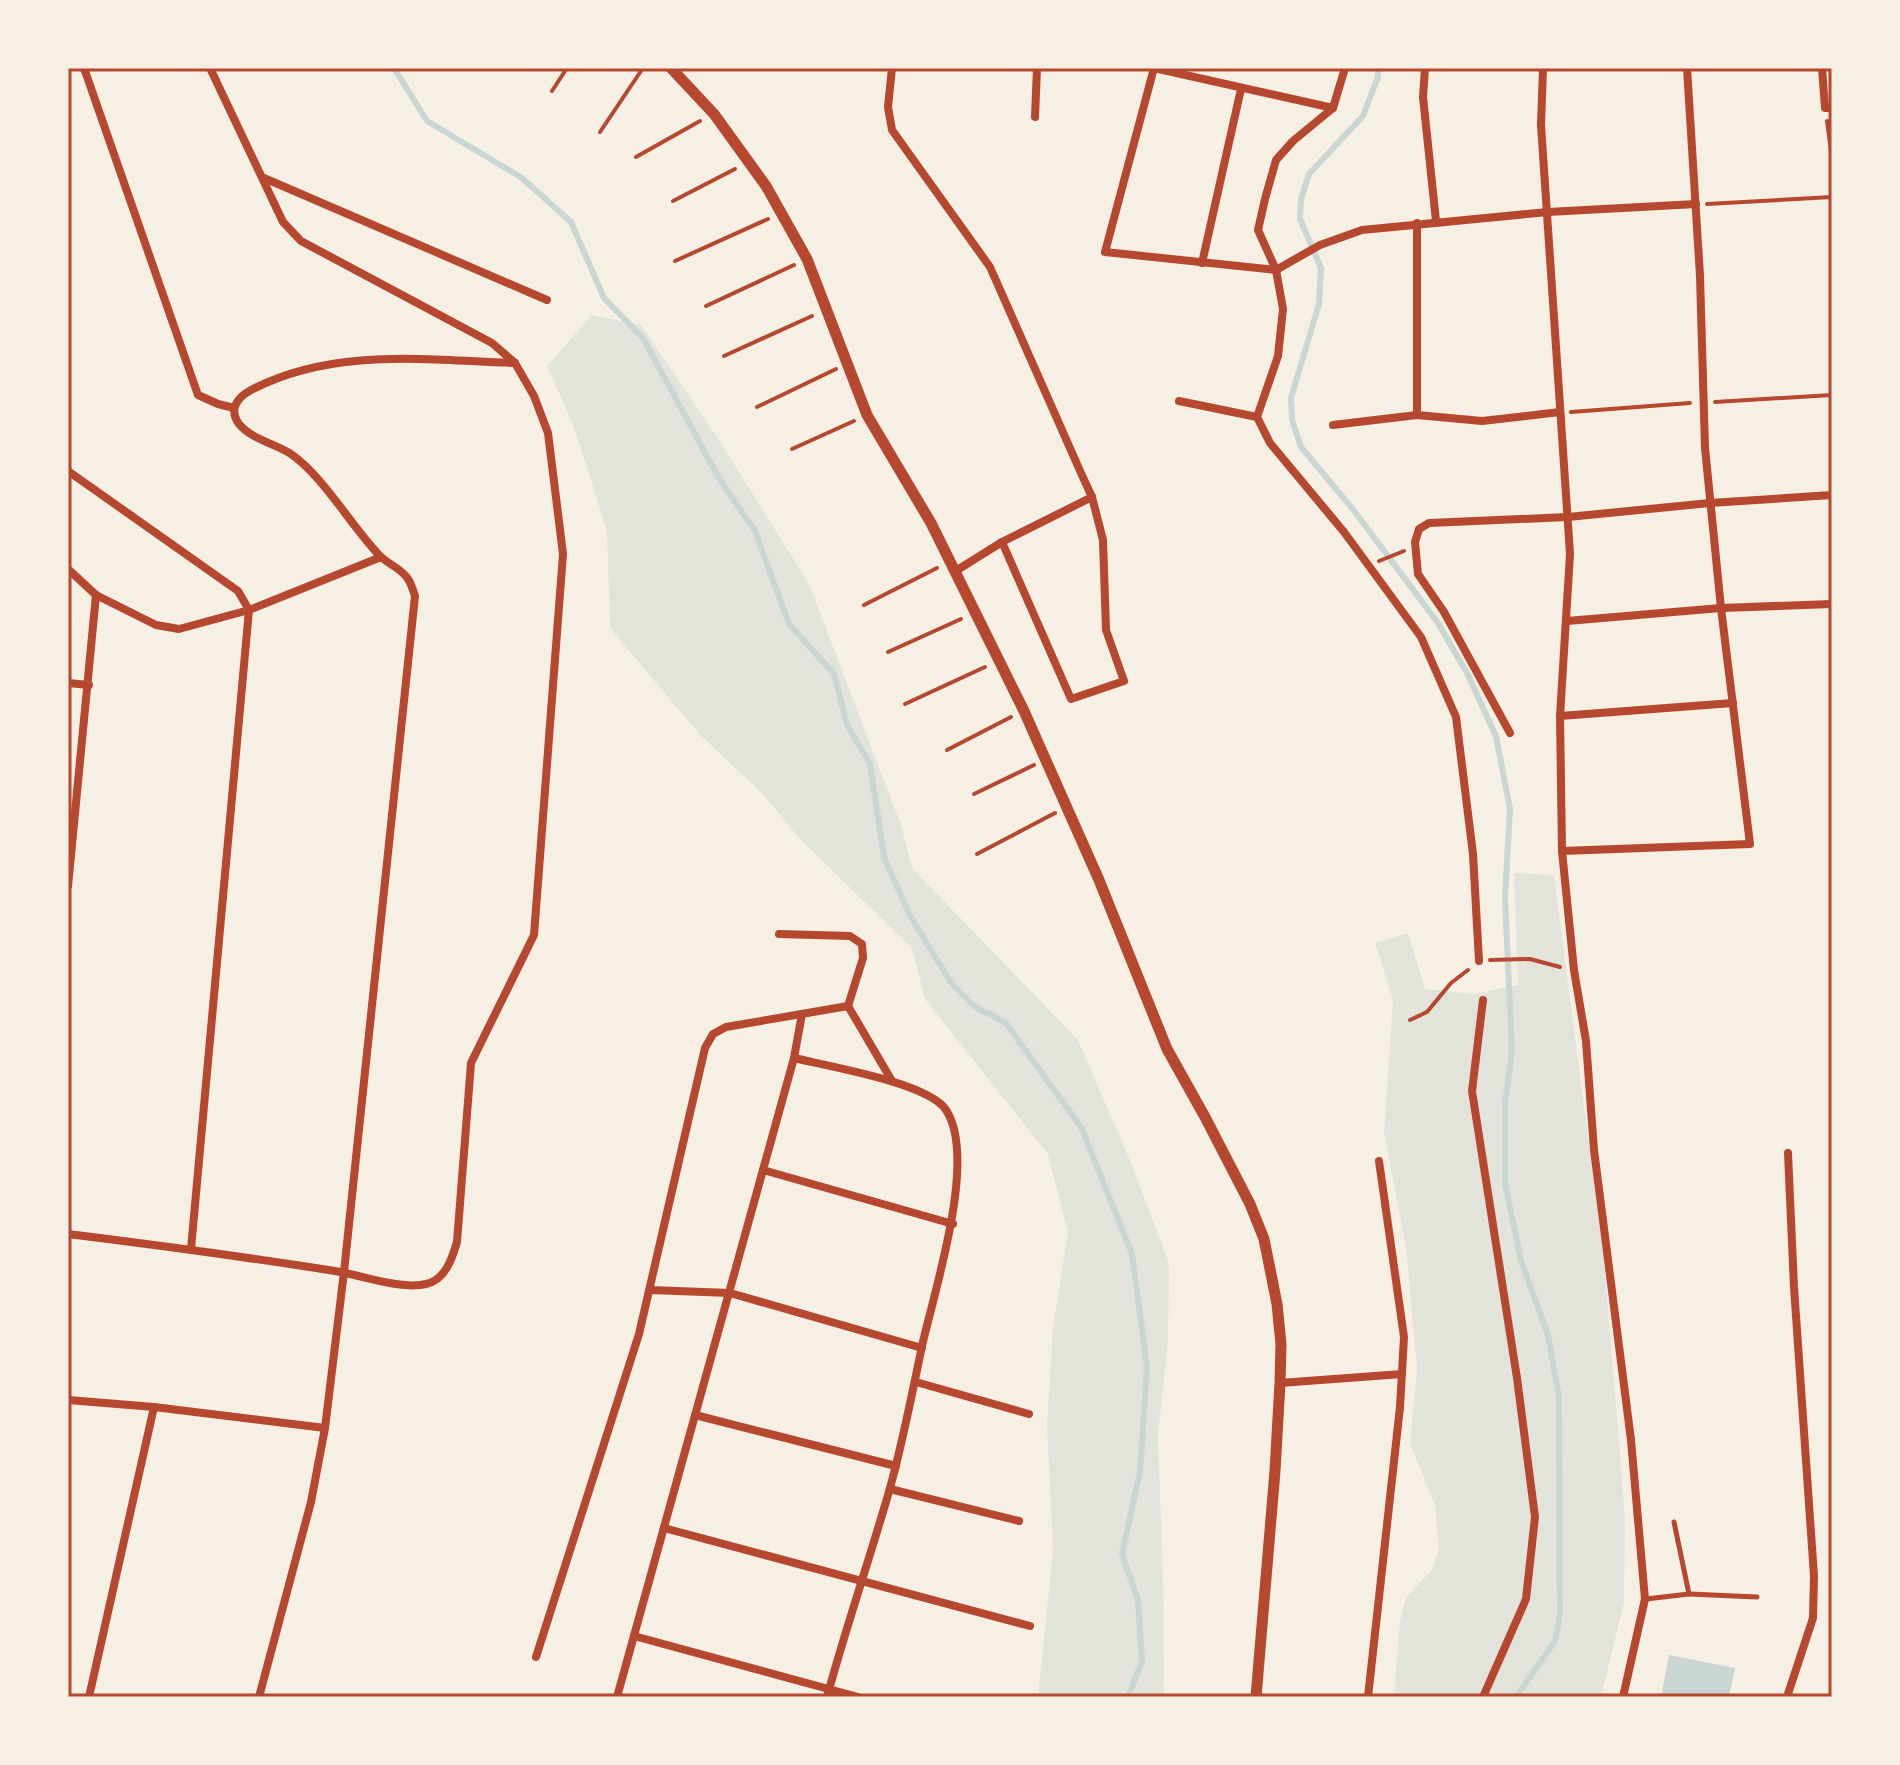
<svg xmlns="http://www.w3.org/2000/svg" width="1900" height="1765" font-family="Commissioner,sans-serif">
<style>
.green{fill:#e2e4dc}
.water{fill:#c9d6d2}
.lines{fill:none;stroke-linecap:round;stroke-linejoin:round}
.stream{stroke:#c9d6d2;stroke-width:6}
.path{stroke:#b5482f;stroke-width:4}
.service{stroke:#b5482f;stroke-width:5}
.minor{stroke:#b5482f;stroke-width:8}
.tertiary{stroke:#b5482f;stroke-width:11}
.neatline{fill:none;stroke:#b5482f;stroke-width:3}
</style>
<rect width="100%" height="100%" fill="#f6efe4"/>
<g class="green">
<path d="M592 315 641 325 719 440 809 584 901 825 912 868 1078 1040 1131 1163 1169 1263 1168 1341 1158 1435 1163 1579 1164 1697H1038L1053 1551 1047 1425 1053 1327 1068 1232 1048 1154 925 999 912 948 800 839 762 793 700 735 610 628 607 531 574 427 547 366Z"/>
<path d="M1514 873 1554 875 1604 1260 1625 1517 1624 1602 1601 1697H1394L1400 1621 1406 1598 1431 1571 1439 1551 1435 1505 1410 1444 1417 1368 1406 1248 1384 1132 1393 1000 1375 943 1408 933 1425 989 1473 994 1518 985Z"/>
</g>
<path class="water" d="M1669 1655 1735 1668 1729 1697H1661Z"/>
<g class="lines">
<g class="stream">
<path d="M394 68 427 121 522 178 571 222 604 298 643 338 720 480 755 531 789 624 834 674 847 725 870 764 884 857 909 914 952 984 975 1007 1005 1022 1081 1127 1132 1254 1147 1367 1140 1472 1122 1554 1138 1600 1142 1661 1128 1697"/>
<path d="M1378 68V77L1363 116 1309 174 1301 199 1300 219 1321 268 1319 304 1291 398 1292 420 1301 447 1355 512 1438 623 1467 673 1496 736 1510 809 1505 898 1512 1051 1505 1104V1183L1521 1261 1548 1335 1559 1397 1560 1615 1555 1641 1516 1697"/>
</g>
<g class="path">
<path d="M552 91 567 68"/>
<path d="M1827 121 1832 158"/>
<path d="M600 132 643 68"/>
<path d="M636 157 700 121"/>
<path d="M673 201 735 169"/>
<path d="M1707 204 1832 197"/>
<path d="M675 261 768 219"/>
<path d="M706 306 794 265"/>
<path d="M724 356 812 316"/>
<path d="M1715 402 1832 395"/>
<path d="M757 407 836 369"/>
<path d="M1571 412 1690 403"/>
<path d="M792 449 854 421"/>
<path d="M1379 561 1404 551"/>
<path d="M864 605 937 568"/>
<path d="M888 652 961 619"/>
<path d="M905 704 985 667"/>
<path d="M947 750 1011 717"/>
<path d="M974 794 1034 765"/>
<path d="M977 854 1055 813"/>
<path d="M1490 960 1530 959 1560 967"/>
<path d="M1410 1020 1427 1012 1451 983 1468 970"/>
</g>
<g class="service">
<path d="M1689 1594 1757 1597"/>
<path d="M1646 1599 1689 1594 1674 1522"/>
</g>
<g class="minor">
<path d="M84 68 198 395 218 404 234 408"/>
<path d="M892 68 888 107 892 130 990 267 1081 473 1092 497 1103 540 1106 630 1124 681 1071 699 1002 542"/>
<path d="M1154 68 1105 252 1276 270 1320 245 1362 230 1548 212 1696 204"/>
<path d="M1154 68 1333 108"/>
<path d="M1345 68 1333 108 1293 141 1276 160 1265 199 1258 230 1276 270 1283 309 1278 356 1257 417 1270 443 1344 532 1421 637 1456 717 1473 854 1479 961"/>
<path d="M1425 68 1423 97 1436 221"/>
<path d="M1543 68 1541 125 1570 554 1560 716 1562 851 1574 970 1586 1041 1594 1150 1631 1440 1645 1599 1623 1697"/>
<path d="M1822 68 1825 108H1832"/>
<path d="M1035 117 1037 68"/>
<path d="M264 178 547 300"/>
<path d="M1202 263 1241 89"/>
<path d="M1179 401 1257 417"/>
<path d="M1417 415V223"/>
<path d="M1333 425 1417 415 1482 421 1560 412"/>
<path d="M68 471 238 591 249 610 191 1249"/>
<path d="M68 569 96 595 156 625 179 629 249 610 381 557"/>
<path d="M954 572 1002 542 1092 497"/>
<path d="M1567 621 1721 608 1832 604"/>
<path d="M68 683 89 685"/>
<path d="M1560 716 1733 703"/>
<path d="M1510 733 1444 612 1418 574 1415 542 1419 529 1429 523 1568 517 1710 503 1832 495"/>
<path d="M1562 851 1750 844 1721 608 1705 448 1700 276 1687 68"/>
<path d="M68 886 96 595"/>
<path d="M779 934 850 936 862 944 863 958 848 1006"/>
<path d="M1483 1000 1472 1091 1517 1378 1535 1517 1526 1599 1483 1697"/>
<path d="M848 1006 892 1081"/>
<path d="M794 1058C827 1066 929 1083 946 1110 978 1158 934 1292 922 1346 912 1394 903 1441 890 1488 870 1558 846 1627 827 1697"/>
<path d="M763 1170 953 1224"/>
<path d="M68 1234C157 1245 246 1257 335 1271 361 1275 401 1290 426 1284 445 1280 452 1259 457 1242L471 1063 534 935 563 554 548 433 534 396 515 363 492 343 301 241 283 222 210 68"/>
<path d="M650 1290 730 1293 922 1348"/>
<path d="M916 1382 1029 1414"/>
<path d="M1280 1383 1402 1374"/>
<path d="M68 1400 154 1407 325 1428"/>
<path d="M695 1415 896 1466"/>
<path d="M890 1489 1019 1521"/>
<path d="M664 1528 1030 1626"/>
<path d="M634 1636 858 1697"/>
<path d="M536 1657 639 1334 705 1048 713 1034 726 1027 848 1006"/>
<path d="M89 1697 154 1407"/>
<path d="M259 1697 311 1502 325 1428 344 1272 415 596C413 590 411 583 408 579 402 569 388 564 380 556 351 526 324 477 291 454 276 444 251 439 239 424 228 409 238 397 251 390 333 347 427 360 515 363"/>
<path d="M617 1697 794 1058 802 1014"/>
<path d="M1368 1697 1400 1407 1404 1337 1379 1161"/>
<path d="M1787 1697 1813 1618 1814 1576 1794 1287 1788 1153"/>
</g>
<path class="tertiary" d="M671 68 714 114 766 186 807 259 867 415 931 523 1024 711 1099 880 1167 1049 1205 1117 1250 1204 1264 1239 1277 1304 1281 1344 1280 1383 1275 1471 1256 1697"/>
</g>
<rect width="1900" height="1765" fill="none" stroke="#f6efe4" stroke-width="140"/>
<rect x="70" y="70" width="1760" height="1625" class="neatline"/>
</svg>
